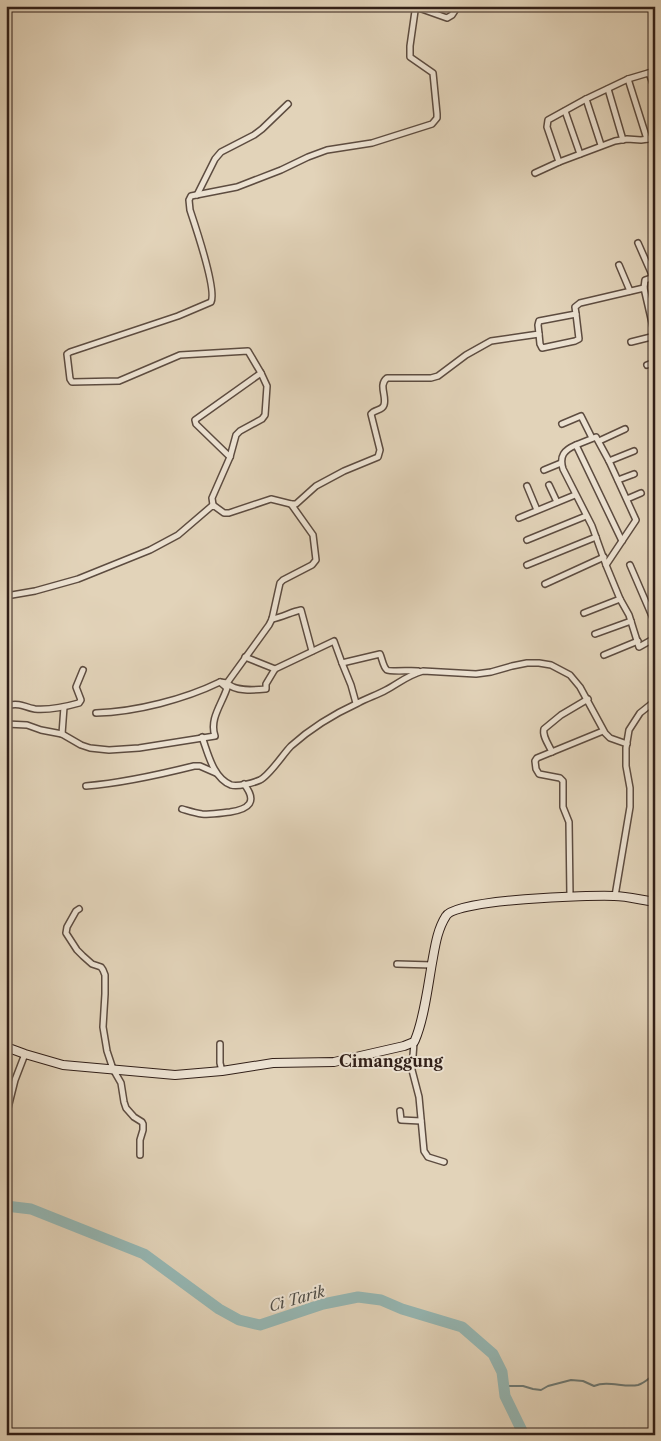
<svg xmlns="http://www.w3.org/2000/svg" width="661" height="1441" font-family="'Libre Caslon Text',serif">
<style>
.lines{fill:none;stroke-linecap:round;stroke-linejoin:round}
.stream{stroke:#6d7a76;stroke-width:2}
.river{stroke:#95b7b4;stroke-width:11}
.street-casing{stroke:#5d4c40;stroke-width:8}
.secondary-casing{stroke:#311f18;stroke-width:10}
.street{stroke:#ece2d2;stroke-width:5}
.secondary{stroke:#ece2d2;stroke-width:8}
.labels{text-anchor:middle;stroke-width:4;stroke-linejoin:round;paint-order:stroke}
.water-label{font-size:15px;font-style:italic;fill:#4f4d47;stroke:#ece2d2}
.quarter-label{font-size:16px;font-weight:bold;fill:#311f18;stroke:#ece2d2}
</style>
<rect width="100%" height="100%" fill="#e2d3b9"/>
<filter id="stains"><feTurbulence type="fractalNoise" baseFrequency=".004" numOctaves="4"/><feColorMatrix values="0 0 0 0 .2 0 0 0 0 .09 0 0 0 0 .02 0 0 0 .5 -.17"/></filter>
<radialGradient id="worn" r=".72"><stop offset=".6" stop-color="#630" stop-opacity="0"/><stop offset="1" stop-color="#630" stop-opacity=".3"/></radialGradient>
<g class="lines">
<path class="stream" d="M504 1386H523L533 1389 541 1390 548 1386 571 1380 583 1381 594 1386C608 1380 624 1388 638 1385 645 1383 649 1378 655 1374"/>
<path class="river" d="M6 1206 31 1209 144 1254 219 1309 239 1320 260 1325 323 1304 358 1297 381 1300 402 1309 462 1327 493 1354 502 1372 505 1396 524 1435"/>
<defs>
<g id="street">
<path d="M649 73 655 89"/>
<path d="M628 79 647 139"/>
<path d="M608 89 623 140"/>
<path d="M586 99 601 145"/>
<path d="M565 111 580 154"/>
<path d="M559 162 547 127 548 120 586 99 628 79 655 71"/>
<path d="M535 173 559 162 615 141 627 139 641 140 655 138"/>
<path d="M197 195 215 159 221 152 254 135 262 129 288 104"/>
<path d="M638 243 653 277"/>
<path d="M619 265 630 291"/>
<path d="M644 288 645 280 654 277"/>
<path d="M539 334 540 344 542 348 575 341 579 339 576 314"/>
<path d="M631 342 655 336V337"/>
<path d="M647 365 655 362"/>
<path d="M562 424 581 416 592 438"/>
<path d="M599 441 625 429"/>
<path d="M576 445 596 437 609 461 634 451"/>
<path d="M230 457 196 424 195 420 261 373 248 351 180 355 119 381 72 382 70 379 67 354 70 352 178 316 211 302C217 290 195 225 190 210L189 200 191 196 237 187 281 170 308 157 327 150 372 143 432 124 437 118V114L433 73 410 57V46L415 11 416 7 447 18 452 15 458 6"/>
<path d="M544 470 561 463"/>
<path d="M618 480 634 474"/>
<path d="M549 485 557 502"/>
<path d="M527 486 537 510"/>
<path d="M627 499 641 493"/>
<path d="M213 505 212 498 230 457 236 435 240 431 262 419 265 415 267 386 261 373"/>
<path d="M519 518 575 495"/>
<path d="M527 540 586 516"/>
<path d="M527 565 596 537"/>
<path d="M606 565 592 526 563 469C559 456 564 450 576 445L622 541"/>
<path d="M630 565 655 623"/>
<path d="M545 584 604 557"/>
<path d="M6 596 35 591 78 579 150 550 178 535 213 505 224 513H229L271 499 291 504"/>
<path d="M620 599 629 615 639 647 655 638"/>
<path d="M584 613 620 599 606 565 636 520 609 461"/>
<path d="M272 619C283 617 291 612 301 610L312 651"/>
<path d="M595 634 631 621"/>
<path d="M604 655 638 641"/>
<path d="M245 657 275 669"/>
<path d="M342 663 351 685 356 703"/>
<path d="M227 683C235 692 255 690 266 689V684L275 669 334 641 342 663 380 654C382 658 383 667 387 670 390 672 413 670 418 671"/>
<path d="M8 705C23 703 23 707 35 709 50 710 65 707 79 703L81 700 76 687 83 670"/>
<path d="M96 713C136 712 185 699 220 682"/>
<path d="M6 724 27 725 41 730 62 734 81 745 90 748 109 750 139 748 215 736C209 719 222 704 227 688L220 682 227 683 269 625 272 619 280 583 283 580 312 565 316 560 313 535 291 504H296L316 486 344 471 378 457 380 450 371 414C375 409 382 411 384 405 387 396 378 385 387 378H431L438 376 466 355 491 341 539 334 538 325 539 321 576 314 575 307 580 303 644 288 655 336"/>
<path d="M62 734 64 707"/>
<path d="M202 737C208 753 213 778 231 785 238 787 253 783 260 780 270 775 283 754 291 746 311 728 334 714 358 703 367 698 377 695 386 690 399 683 408 675 423 671L476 674 491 672 512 666 527 663H539L551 665 570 675 580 687 605 733 610 738 627 744"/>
<path d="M552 752C549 745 542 736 544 729L561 715 588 699"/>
<path d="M86 786C123 783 158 775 194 766H200L216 773"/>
<path d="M182 809C189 811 195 813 202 814 211 815 221 813 230 812 249 809 258 802 244 784"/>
<path d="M570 896 569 822 563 807V781L560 778 539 774 536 769 535 761 537 758 603 731"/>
<path d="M615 896 630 807V788L626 766V748L629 730 640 713 655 701"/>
<path d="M79 909 76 911 67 927 66 933 77 950 83 956 92 964 101 967 103 970 105 975V994L103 1027 107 1051 113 1069 121 1083 124 1102 126 1108 134 1117 142 1122 143 1124V1130L140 1140V1155"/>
<path d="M397 964 432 965"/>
<path d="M414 1042 412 1070 419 1097 424 1151 428 1157 444 1162"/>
<path d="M220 1044V1063L222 1071"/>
<path d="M8 1108 15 1080 25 1054"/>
<path d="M400 1111 401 1120 421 1121"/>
</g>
<path id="secondary" d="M6 1047 25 1054 63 1065 175 1075 222 1071 273 1063 334 1062 404 1046 414 1042 415 1040C424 1019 428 986 432 963 435 947 437 930 446 916 456 899 590 895 614 896 627 896 641 900 655 902"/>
</defs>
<use href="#street" class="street-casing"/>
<use href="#secondary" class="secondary-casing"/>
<use href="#street" class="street"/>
<use href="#secondary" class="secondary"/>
</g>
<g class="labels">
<g class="water-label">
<text transform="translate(297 1299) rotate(-16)" y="5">Ci Tarik</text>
</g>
<g class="quarter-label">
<text x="391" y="1067">Cimanggung</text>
</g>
</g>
<rect width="661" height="1441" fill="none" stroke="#e2d3b9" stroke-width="25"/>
<rect x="8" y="8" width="646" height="1426" fill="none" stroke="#311f18" stroke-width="2.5"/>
<rect x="12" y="12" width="636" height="1416" fill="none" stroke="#311f18"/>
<rect width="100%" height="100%" filter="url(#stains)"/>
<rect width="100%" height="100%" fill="url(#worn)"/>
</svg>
